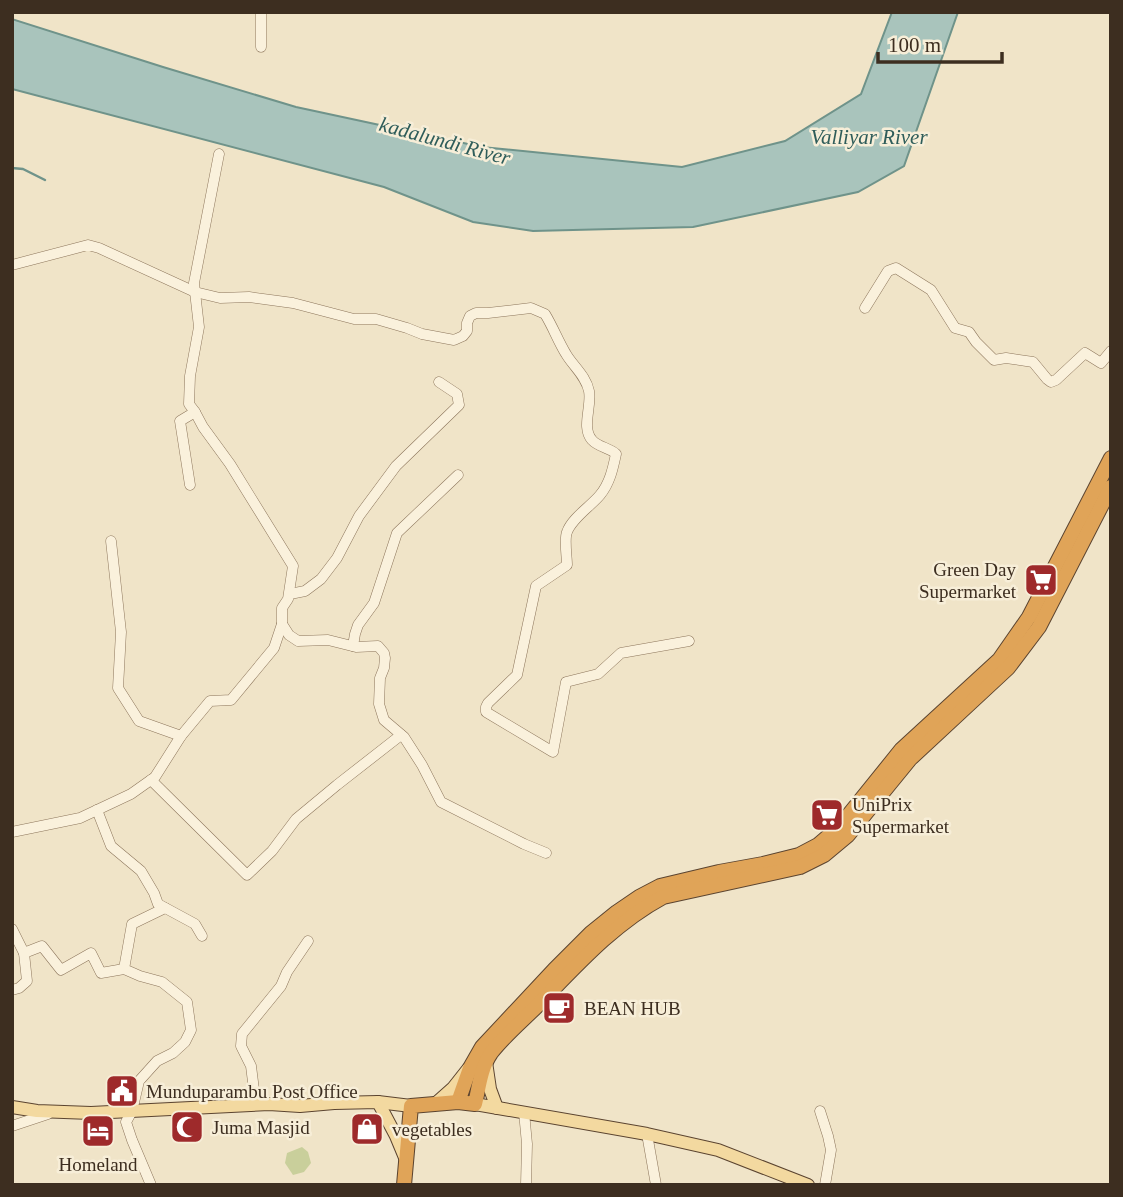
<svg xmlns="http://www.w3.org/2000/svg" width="1123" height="1197" font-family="Georgia,serif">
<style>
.green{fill:#c9cf9b}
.water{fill:#a9c4bc;stroke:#6f938a;stroke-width:2}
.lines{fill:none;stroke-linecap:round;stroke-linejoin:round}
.stream{stroke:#6f938a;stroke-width:2.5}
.minor-casing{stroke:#8d765c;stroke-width:11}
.major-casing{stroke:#5b4430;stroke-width:14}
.highway-casing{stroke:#5b4430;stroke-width:16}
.minor{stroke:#faf1dc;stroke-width:10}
.major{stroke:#f3d9a0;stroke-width:12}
.highway{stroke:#e0a458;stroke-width:14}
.labels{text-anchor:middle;stroke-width:5;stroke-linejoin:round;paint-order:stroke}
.poi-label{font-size:19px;fill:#3d2e20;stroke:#f7eed8;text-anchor:start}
.water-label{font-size:21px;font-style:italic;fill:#2f5d5a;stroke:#f7eed8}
</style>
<rect width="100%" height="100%" fill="#f0e4c8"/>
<path class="green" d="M302 1147 308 1152 311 1163 304 1172 293 1175 285 1163 287 1153Z"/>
<path class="water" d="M892 12H958L904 166 858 192 693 227 533 231 473 222 384 187 12 89V19L163 67 296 107 482 147 682 167 785 141 861 94Z"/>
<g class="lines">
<path class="stream" d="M12 168 23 169 45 180"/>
<defs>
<g id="minor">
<path d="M261 12V47"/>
<path d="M12 265 88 245 99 248 195 292 220 298 249 297 293 303 354 319H376L407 328 422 334 454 340 463 336 467 331V323L470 316 476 313H488L531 308 545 314C553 327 558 341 566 354 573 366 586 376 589 391 592 406 581 428 592 440 598 447 610 448 616 454 613 468 610 483 600 495 591 506 572 518 567 532 564 539 567 557 567 565L536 586 517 675 488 703 486 707V712L553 752 566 682 598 674 621 653 689 641"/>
<path d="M865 308 888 271 896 268 931 290 955 328 969 332 976 342 994 360 1006 358 1033 362 1047 379 1051 382 1056 380 1085 353 1101 363 1111 351"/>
<path d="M195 412 203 427 230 464 293 566 288 599 282 608V624L289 635 298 641 328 640 356 647 378 646 384 653 385 658 384 668 380 678 379 704 384 720 404 737 422 765 441 802 524 844 546 853"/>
<path d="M190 485 180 421 195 412 189 404 190 376 199 327 194 283 219 154"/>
<path d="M111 541 121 632 118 688 139 721 181 736"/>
<path d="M290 594 305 591 321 579 337 558 359 516 396 466 459 405 457 394 439 382"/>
<path d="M353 646 355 634 358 625 374 603 397 533 458 475"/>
<path d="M151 780 247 875 272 851 296 819 337 785 401 735"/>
<path d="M97 810 111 846 141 871 154 893 158 904 195 924 202 936"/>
<path d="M12 832 80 818 131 794 155 777 181 736 210 701 231 700 274 648 282 624"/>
<path d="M12 929 24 953"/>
<path d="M12 990 19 988 27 981 24 953 42 946 61 970 91 953 101 973 124 969"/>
<path d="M257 1104 254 1090 251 1066 241 1046 242 1034 281 986 287 972 308 941"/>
<path d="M820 1111 828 1136 831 1150 825 1185"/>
<path d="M524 1112 527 1144 526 1185"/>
<path d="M12 1126 48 1114"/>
<path d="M647 1134 656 1185"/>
<path d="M151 1185 132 1140 126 1122 132 1111 139 1081 157 1061 173 1053 185 1042 191 1030 187 1002 162 982 140 976 124 969 132 924 165 908"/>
</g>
<g id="major">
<path d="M486 1062 490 1089 497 1108"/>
<path d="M378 1102 396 1136 406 1160"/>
<path d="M435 1104 453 1088 468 1069"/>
<path d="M475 1104 647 1134 718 1150 808 1185"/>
<path d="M12 1107 37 1111 91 1113 269 1104 300 1106 334 1103 378 1102 411 1106"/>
</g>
<g id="highway">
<path d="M458 1102 470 1068 482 1047 554 970 591 933 617 912 639 897 660 886 719 872 763 864 799 855 818 845 839 827 901 750 999 660 1029 617 1111 458"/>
<path d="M404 1185 411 1106 458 1102 475 1104C479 1087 481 1067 491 1053 504 1036 522 1021 537 1006 576 966 613 924 663 897L800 867 824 855 848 835 910 759 1008 668 1039 627 1111 487"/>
</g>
</defs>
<use href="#minor" class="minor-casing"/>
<use href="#major" class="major-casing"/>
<use href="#highway" class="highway-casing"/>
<use href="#minor" class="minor"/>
<use href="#major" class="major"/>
<use href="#highway" class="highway"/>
</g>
<defs>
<symbol id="supermarket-square" viewBox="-11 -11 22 22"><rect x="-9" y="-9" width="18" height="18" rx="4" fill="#9e2a2b" stroke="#f7eed8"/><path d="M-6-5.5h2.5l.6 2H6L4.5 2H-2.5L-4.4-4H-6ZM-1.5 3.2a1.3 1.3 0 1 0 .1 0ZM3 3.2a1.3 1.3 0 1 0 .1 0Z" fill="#fff"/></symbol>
<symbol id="cafe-square" viewBox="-11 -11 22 22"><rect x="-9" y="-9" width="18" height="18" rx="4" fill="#9e2a2b" stroke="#f7eed8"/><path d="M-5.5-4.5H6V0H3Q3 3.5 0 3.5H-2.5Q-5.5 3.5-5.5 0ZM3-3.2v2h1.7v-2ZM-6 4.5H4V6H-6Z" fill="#fff"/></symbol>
<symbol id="civic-square" viewBox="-11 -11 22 22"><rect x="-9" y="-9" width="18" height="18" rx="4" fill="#9e2a2b" stroke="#f7eed8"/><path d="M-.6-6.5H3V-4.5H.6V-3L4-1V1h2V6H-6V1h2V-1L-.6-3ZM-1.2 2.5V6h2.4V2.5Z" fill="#fff"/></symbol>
<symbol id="mosque-square" viewBox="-11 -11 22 22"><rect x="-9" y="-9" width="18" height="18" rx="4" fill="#9e2a2b" stroke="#f7eed8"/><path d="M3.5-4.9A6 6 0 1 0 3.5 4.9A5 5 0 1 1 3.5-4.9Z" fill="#fff"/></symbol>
<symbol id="shop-square" viewBox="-11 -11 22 22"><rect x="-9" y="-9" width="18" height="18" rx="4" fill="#9e2a2b" stroke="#f7eed8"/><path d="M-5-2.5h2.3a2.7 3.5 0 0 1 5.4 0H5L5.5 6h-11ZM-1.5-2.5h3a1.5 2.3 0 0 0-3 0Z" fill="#fff"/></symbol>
<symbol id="hotel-square" viewBox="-11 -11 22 22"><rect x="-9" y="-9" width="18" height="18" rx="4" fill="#9e2a2b" stroke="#f7eed8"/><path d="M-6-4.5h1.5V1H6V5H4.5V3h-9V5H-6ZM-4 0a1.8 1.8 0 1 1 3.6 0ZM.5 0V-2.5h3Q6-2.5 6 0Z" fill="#fff"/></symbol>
</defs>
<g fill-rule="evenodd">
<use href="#supermarket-square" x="1022" y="561" width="38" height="38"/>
<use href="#supermarket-square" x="808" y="796" width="38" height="38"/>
<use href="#cafe-square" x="540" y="989" width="38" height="38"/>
<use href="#civic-square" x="103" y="1072" width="38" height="38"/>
<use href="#mosque-square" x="168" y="1108" width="38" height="38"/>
<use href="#shop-square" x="348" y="1110" width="38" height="38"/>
<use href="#hotel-square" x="79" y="1112" width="38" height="38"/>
</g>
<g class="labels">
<g class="poi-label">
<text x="1016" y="576" text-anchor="end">Green Day<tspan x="1016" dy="22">Supermarket</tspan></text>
<text x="852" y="811">UniPrix<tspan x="852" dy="22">Supermarket</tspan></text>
<text x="584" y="1015">BEAN HUB</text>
<text x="146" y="1098">Munduparambu Post Office</text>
<text x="212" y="1134">Juma Masjid</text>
<text x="392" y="1136">vegetables</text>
<text x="98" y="1171" text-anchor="middle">Homeland</text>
</g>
<g class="water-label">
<text x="869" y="144">Valliyar River</text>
<text transform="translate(445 141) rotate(15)" y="7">kadalundi River</text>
</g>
</g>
<rect width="1123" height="1197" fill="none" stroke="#3d2e20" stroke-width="28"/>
<path d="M878 52v10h124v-10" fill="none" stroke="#3d2e20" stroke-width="3.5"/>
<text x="888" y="52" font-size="21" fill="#3d2e20" stroke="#f7eed8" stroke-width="5" paint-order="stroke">100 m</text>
</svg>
